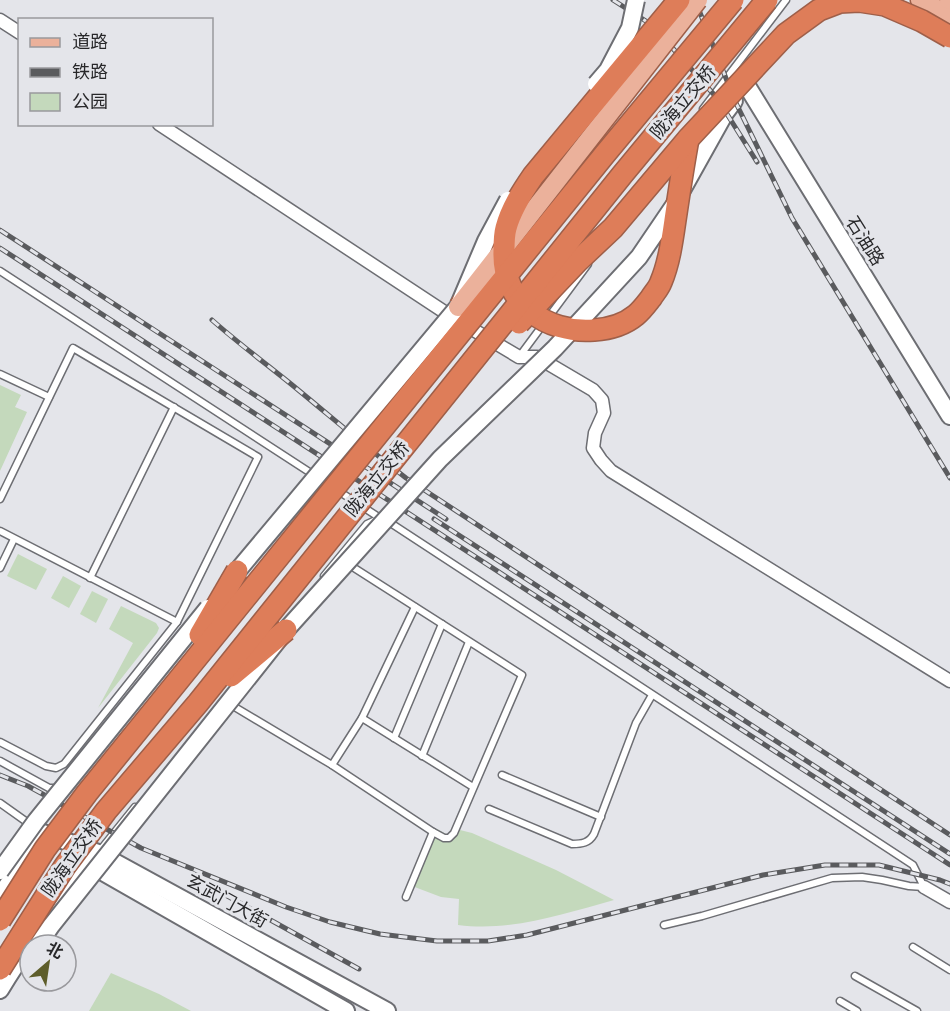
<svg xmlns="http://www.w3.org/2000/svg" width="950" height="1011" font-family="Signika,'Noto Sans SC',sans-serif">
<style>
.green{fill:#c4d9bc}
.lines{fill:none;stroke-linecap:round;stroke-linejoin:round}
.lane-casing{stroke:#6d6e73;stroke-width:9}
.street-casing{stroke:#6d6e73;stroke-width:15}
.secondary-casing{stroke:#6d6e73;stroke-width:20}
.primary-casing{stroke:#9e5f49;stroke-width:21}
.lane{stroke:#fff;stroke-width:6}
.street{stroke:#fff;stroke-width:12}
.secondary{stroke:#fff;stroke-width:16}
.primary{stroke:#ebb19b;stroke-width:18}
.rail-casing{stroke:#5a5b5e;stroke-width:5}
.rail{stroke:#e4e5ea;stroke-width:3;stroke-dasharray:9;stroke-linecap:butt}
.secondary-bridge-casing{stroke:#6d6e73;stroke-width:20;stroke-linecap:butt}
.primary-bridge-casing{stroke:#9e5f49;stroke-width:21;stroke-linecap:butt}
.highway-bridge-casing{stroke:#9e5f49;stroke-width:24;stroke-linecap:butt}
.secondary-bridge{stroke:#fff;stroke-width:16}
.primary-bridge{stroke:#ebb19b;stroke-width:18}
.highway-bridge{stroke:#de7d59;stroke-width:21}
.labels{text-anchor:middle;stroke-width:6;stroke-linejoin:round;paint-order:stroke}
.street-label{font-size:18px;fill:#28282a;stroke:#e4e5ea}
</style>
<rect width="100%" height="100%" fill="#e4e5ea"/>
<g class="green">
<path d="M0 385 21 395 15 407 27 412 0 471Z"/>
<path d="M18 554 47 569 36 590 7 576Z"/>
<path d="M63 576 81 586 69 608 51 598Z"/>
<path d="M92 591 108 599 96 623 80 614Z"/>
<path d="M121 606 156 623 159 628 157 633 98 708 133 643 109 629Z"/>
<path d="M437 829 448 835 456 829 472 833 556 870 614 900C563 914 511 932 458 925L459 899 441 897 412 886Z"/>
<path d="M111 973 159 994 191 1011H89Z"/>
</g>
<g class="lines">
<defs>
<g id="lane">
<path d="M703 109 786 0"/>
<path d="M0 271 380 518"/>
<path d="M519 357 588 264"/>
<path d="M0 374 49 397"/>
<path d="M0 499 73 348 258 457 177 622 64 764 56 768 46 766 0 742"/>
<path d="M0 531 177 622"/>
<path d="M0 568 14 539"/>
<path d="M324 576 367 524 380 518 386 520 913 865 924 887 909 886 882 880 862 877 832 878 702 916 664 925"/>
<path d="M90 578 174 407"/>
<path d="M228 703 332 765 433 832 444 838H449L454 833 522 675 348 564"/>
<path d="M362 718 473 787"/>
<path d="M394 738 442 624"/>
<path d="M422 756 469 642"/>
<path d="M0 761 49 788H57"/>
<path d="M332 765 362 718 415 607"/>
<path d="M502 775 601 817"/>
<path d="M0 803 31 825"/>
<path d="M489 809 572 844C582 844 589 843 594 834L636 723 652 695"/>
<path d="M98 853 135 807"/>
<path d="M406 897 433 832"/>
<path d="M913 947 950 970"/>
<path d="M855 976 917 1011"/>
<path d="M840 1001 857 1011"/>
</g>
<g id="street">
<path d="M0 20 20 33"/>
<path d="M159 124 452 317 519 357H537L593 390 602 400 604 413 595 433 593 448 601 460 611 471 950 681"/>
<path d="M924 887 950 902"/>
</g>
<g id="secondary">
<path d="M747 86 950 416"/>
<path d="M682 190 725 113 734 101"/>
<path d="M0 896 43 833 98 853 387 1011"/>
<path d="M0 990C26 946 57 905 89 864L346 1011"/>
</g>
<g id="primary">
<path d="M920 0 950 16"/>
<path d="M949 0H950"/>
</g>
</defs>
<use href="#lane" class="lane-casing"/>
<use href="#street" class="street-casing"/>
<use href="#secondary" class="secondary-casing"/>
<use href="#primary" class="primary-casing"/>
<use href="#lane" class="lane"/>
<use href="#street" class="street"/>
<use href="#secondary" class="secondary"/>
<use href="#primary" class="primary"/>
<defs>
<g id="rail">
<path d="M613 0 652 25 717 98 757 162"/>
<path d="M695 0 735 101 792 218 950 478"/>
<path d="M0 230 446 519"/>
<path d="M0 248 950 865"/>
<path d="M212 320C238 343 265 363 291 384 330 416 367 448 406 478L950 835"/>
<path d="M434 519 950 854"/>
<path d="M0 775 28 786 141 848 286 907 330 922 380 934 437 941H488L527 935 763 875 825 865H879L940 880 950 884"/>
<path d="M193 877 359 969"/>
</g>
</defs>
<use href="#rail" class="rail-casing"/>
<use href="#rail" class="rail"/>
<defs>
<g id="secondary-bridge">
<path d="M596 84 608 70 630 28 636 0"/>
<path d="M229 581 458 307 486 241 508 200"/>
<path d="M0 871 36 821 208 608"/>
<path d="M38 945 51 926 286 630 440 459 555 348 639 257 675 204"/>
</g>
<path id="primary-bridge" d="M458 307 698 0"/>
<g id="highway-bridge">
<path d="M679 0 533 176C522 192 511 209 506 228 504 235 504 244 504 251 502 302 546 334 594 330 609 329 624 325 636 315 642 310 647 303 651 298 654 293 659 288 661 282 669 263 672 241 675 220 679 193 683 166 688 139"/>
<path d="M519 323 578 261 613 228 688 139 786 34 819 10 840 2 859 1 885 5 922 21 950 37"/>
<path d="M200 635 237 571"/>
<path d="M231 676 286 630"/>
<path d="M0 920 45 849 87 793 605 154 733 0"/>
<path d="M0 969 65 866 106 811 198 703 622 175 767 0"/>
</g>
</defs>
<use href="#secondary-bridge" class="secondary-bridge-casing"/>
<use href="#primary-bridge" class="primary-bridge-casing"/>
<use href="#highway-bridge" class="highway-bridge-casing"/>
<use href="#secondary-bridge" class="secondary-bridge"/>
<use href="#primary-bridge" class="primary-bridge"/>
<use href="#highway-bridge" class="highway-bridge"/>
</g>
<g class="labels">
<g class="street-label">
<text transform="translate(683 102) rotate(-50)" y="6">陇海立交桥</text>
<text transform="translate(865 241) rotate(58)" y="6">石油路</text>
<text transform="translate(377 479) rotate(-51)" y="6">陇海立交桥</text>
<text transform="translate(72 858) rotate(-55)" y="6">陇海立交桥</text>
<text transform="translate(227 901) rotate(29)" y="6">玄武门大街</text>
</g>
</g>
<rect x="18" y="18" width="195" height="108" fill="#e4e5ea" stroke="#99999d" stroke-width="1.5"/>
<rect x="30" y="38" width="30" height="9" fill="#ebb19b" stroke="#99999d" stroke-width="1.5"/>
<text x="72" y="48" font-size="18" fill="#28282a">道路</text>
<rect x="30" y="68" width="30" height="9" fill="#5a5b5e" stroke="#99999d" stroke-width="1.5"/>
<text x="72" y="78" font-size="18" fill="#28282a">铁路</text>
<rect x="30" y="93" width="30" height="18" fill="#c4d9bc" stroke="#99999d" stroke-width="1.5"/>
<text x="72" y="108" font-size="18" fill="#28282a">公园</text>
<g transform="translate(48 963) rotate(29)"><circle r="28" fill="#e4e5ea" stroke="#99999d" stroke-width="1.5"/>
<path d="M0-4.5L10 22L0 15L-10 22Z" fill="#5e5e2b"/>
<text y="-9" font-size="16" font-weight="bold" text-anchor="middle" fill="#28282a">北</text>
</g>
</svg>
